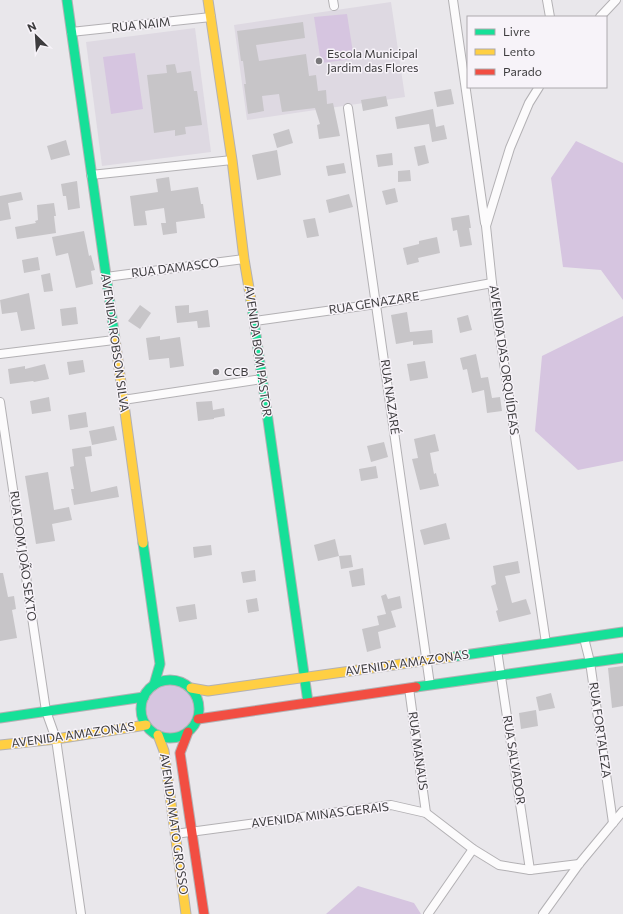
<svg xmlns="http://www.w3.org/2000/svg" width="623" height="914" font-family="Commissioner,sans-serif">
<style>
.built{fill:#ded9e2}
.green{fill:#d6c5e0}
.building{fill:#c7c5c8}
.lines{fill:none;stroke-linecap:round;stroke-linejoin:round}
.street-casing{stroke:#b3b1b4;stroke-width:10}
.fast-casing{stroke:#b3b1b4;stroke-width:11}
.slow-casing{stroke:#b3b1b4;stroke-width:11}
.jam-casing{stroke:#b3b1b4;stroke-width:11}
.street{stroke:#fcfbfc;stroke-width:8}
.fast{stroke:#16e098;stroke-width:9}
.slow{stroke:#ffcf43;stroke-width:9}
.jam{stroke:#f24e42;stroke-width:9}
.poi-dot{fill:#79787b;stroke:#f7f3f9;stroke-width:1.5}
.labels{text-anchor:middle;stroke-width:3;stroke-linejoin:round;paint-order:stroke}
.street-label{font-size:12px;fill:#3d3c3e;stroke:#f7f3f9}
.poi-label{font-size:12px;fill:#3d3c3e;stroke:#f7f3f9;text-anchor:start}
</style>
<rect width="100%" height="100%" fill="#e9e7eb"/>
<g class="built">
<path d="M391 2 405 97 247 120 234 25Z"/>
<path d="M195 28 211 152 102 166 86 42Z"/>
</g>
<g class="green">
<path d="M347 14 354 59 321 63 314 17Z"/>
<path d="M135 53 143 109 111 114 103 57Z"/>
<path d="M576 141 623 163V300L601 270 563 267 551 178Z"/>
<path d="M623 316V461L578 470 535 431 542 356Z"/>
<circle cx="169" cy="708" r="25"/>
<path d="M358 886 414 903 421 914H326Z"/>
</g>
<g class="building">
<path d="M303 22 305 38 256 45 259 61 306 54 309 76 316 75 318 91 326 90 327 104 333 103 340 136 319 139 317 125 320 124 315 108 282 112 279 94 262 96 264 111 248 114 244 84H246L243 61H241L237 31Z"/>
<path d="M175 64 177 73 191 71 194 91H197L202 125 185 127 186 134 175 136V130L154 133 147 75 167 73 166 65Z"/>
<path d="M451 89 454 104 437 107 434 92Z"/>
<path d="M386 96 388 106 363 111 361 100Z"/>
<path d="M433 109 436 127 444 125 447 139 432 142 429 124 397 129 395 117Z"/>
<path d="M289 129 293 143 277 148 273 134Z"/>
<path d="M66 140 70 155 51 160 47 146Z"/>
<path d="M425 145 429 163 418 166 414 147Z"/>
<path d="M277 150 281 175 257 180 252 155Z"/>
<path d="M392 153 393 165 378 167 376 155Z"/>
<path d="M344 163 346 173 328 176 326 166Z"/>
<path d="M410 170 411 181 398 182V171Z"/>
<path d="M169 177 171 191 198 187 201 204H203L205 218 176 222 177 233 163 235 161 223H166L164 208 145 211 147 225 134 226 130 196 158 192 156 179Z"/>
<path d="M77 181 80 208 68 210 66 196H63L61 184Z"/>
<path d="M395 188 398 202 386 205 382 191Z"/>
<path d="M21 192 23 200 8 203 11 219 0 221V196Z"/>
<path d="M349 194 353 207 329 213 326 200Z"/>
<path d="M54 203 56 216H54L56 233 17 239 15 227 36 223 35 221 38 220 37 205Z"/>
<path d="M469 215 471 228H469L472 245 460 247 457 230 453 231 451 218Z"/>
<path d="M315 218 319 236 307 238 303 220Z"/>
<path d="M84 231 89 256 91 255 95 270 91 271 93 284 76 288 68 253 56 256 52 237Z"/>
<path d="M437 237 440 253 418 258 419 262 407 265 403 248 419 244V241Z"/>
<path d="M38 257 40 270 24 273 22 260Z"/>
<path d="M50 273 53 291 44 292 41 275Z"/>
<path d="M29 293 35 329 21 331 17 312 2 314 0 300Z"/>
<path d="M140 305 151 313 140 329 128 321Z"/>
<path d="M189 305V313L208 310 210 327 198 328 197 321 177 323 175 306Z"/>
<path d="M76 307 78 324 62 326 60 309Z"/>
<path d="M407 312 410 332 432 330 433 343 413 345V341L396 344 391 315Z"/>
<path d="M468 315 472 330 460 333 457 318Z"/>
<path d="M160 336V340L180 337 184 366 170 368 169 358 149 360 146 338Z"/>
<path d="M476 354 481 378 488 377 492 398 500 397 502 411 487 413 484 390 472 393 467 369 463 370 460 358Z"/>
<path d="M83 360 85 372 69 375 67 362Z"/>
<path d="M425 361 428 378 410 381 407 364Z"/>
<path d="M45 364 49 379 34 382 33 381 10 384 8 369 25 366V369Z"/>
<path d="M49 397 51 411 32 414 30 401Z"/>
<path d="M212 401 213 410 224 408 225 416 214 418V419L198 421 196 402Z"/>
<path d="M86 412 88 427 70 430 68 415Z"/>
<path d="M114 426 117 440 92 445 89 431Z"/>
<path d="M435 434 439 451 430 453 434 474 436 473 439 486 420 490 412 459 418 458 414 439Z"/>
<path d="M384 442 388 457 371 462 367 446Z"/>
<path d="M91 446 92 456 85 457 91 492 117 486 119 497 74 505 71 489H74L70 467 74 466 72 449Z"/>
<path d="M376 466 378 478 361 481 359 469Z"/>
<path d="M48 472 54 510 69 507 72 520 52 524 55 541 36 544 25 476Z"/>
<path d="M446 523 450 539 424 545 420 530Z"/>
<path d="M335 539 339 556 318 561 314 545Z"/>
<path d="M211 545 212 555 194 558 193 547Z"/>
<path d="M351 555 353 567 341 569 339 556Z"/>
<path d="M518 561 520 573 505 576 512 603 526 599 531 614 499 622 496 611 498 610 491 586 496 584 493 566Z"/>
<path d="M363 568 365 585 352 587 349 571Z"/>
<path d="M255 570 256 581 243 583 241 572Z"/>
<path d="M0 573H3L8 597 14 596 16 609 12 610 17 638 0 641Z"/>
<path d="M386 594 388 599 400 596 402 608 391 611 396 627 378 632 381 648 367 652 362 629 379 625 377 616 386 614 381 596Z"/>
<path d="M257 598 259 611 248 613 246 600Z"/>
<path d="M195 604 197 619 179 622 176 607Z"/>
<path d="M623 666V706L612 708 608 668Z"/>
<path d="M551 693 555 708 539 711 536 697Z"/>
<path d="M536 710 538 726 521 729 519 713Z"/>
</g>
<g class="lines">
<defs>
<g id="street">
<path d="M333 0 334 6"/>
<path d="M453 0 485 223"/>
<path d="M547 0 550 17"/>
<path d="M600 17 616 0"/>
<path d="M71 32 211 17"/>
<path d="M539 87 529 103 510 148 486 226 492 283 546 643"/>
<path d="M348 108 430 685"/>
<path d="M91 175 232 160"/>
<path d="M106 277 244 259"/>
<path d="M255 321 376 304 492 283"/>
<path d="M0 354 114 340"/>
<path d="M123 400 262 379"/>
<path d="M0 402 46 711 56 739 81 914"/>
<path d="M584 638 590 662 613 823"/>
<path d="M497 650 530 870"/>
<path d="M409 688 426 813"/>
<path d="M175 834 391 805 426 813 473 849 499 865 530 870 579 864"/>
<path d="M428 914 473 849"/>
<path d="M543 914 579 864 623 811"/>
</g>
<g id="fast">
<path d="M67 0 115 339"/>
<path d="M251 300 308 702"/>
<path d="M143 543 160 664 154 685"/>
<path d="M451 657 623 632"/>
<circle cx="170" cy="709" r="29"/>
<path d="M416 687 623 658"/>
<path d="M0 718 144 697"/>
</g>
<g id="slow">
<path d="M208 0 232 160 244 259 251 300"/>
<path d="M115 339 143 543"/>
<path d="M191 688 208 691 451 657"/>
<path d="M158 735 164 751 186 914"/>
<path d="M0 745 56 739 146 725"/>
</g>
<g id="jam">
<path d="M198 719 416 687"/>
<path d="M188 732 180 753 204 914"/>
</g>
</defs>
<use href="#street" class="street-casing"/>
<use href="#fast" class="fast-casing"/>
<use href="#slow" class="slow-casing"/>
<use href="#jam" class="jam-casing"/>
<use href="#street" class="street"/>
<use href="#fast" class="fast"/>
<use href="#slow" class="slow"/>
<use href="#jam" class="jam"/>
</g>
<g class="poi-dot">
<circle cx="319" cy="61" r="4"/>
<circle cx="216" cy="372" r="4"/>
</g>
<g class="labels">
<g class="street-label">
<text transform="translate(141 25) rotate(-6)" y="4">RUA NAIM</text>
<text transform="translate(175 268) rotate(-7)" y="4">RUA DAMASCO</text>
<text transform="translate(374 303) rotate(-9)" y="4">RUA GENAZARE</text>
<text transform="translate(115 343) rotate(82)" y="4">AVENIDA ROBSON SILVA</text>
<text transform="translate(258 351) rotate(82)" y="4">AVENIDA BOM PASTOR</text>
<text transform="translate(504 360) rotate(82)" y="4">AVENIDA DAS ORQUÍDEAS</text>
<text transform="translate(390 397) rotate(82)" y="4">RUA NAZARÉ</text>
<text transform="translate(23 556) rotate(82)" y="4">RUA DOM JOÃO SEXTO</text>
<text transform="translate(407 663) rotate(-8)" y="4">AVENIDA AMAZONAS</text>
<text transform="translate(600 730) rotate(82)" y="4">RUA FORTALEZA</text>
<text transform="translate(73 735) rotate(-8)" y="4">AVENIDA AMAZONAS</text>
<text transform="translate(418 751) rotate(82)" y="4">RUA MANAUS</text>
<text transform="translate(514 760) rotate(81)" y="4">RUA SALVADOR</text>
<text transform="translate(320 815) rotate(-7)" y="4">AVENIDA MINAS GERAIS</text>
<text transform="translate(174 824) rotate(82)" y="4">AVENIDA MATO GROSSO</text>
</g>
<g class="poi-label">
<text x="327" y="58">Escola Municipal<tspan x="327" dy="14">Jardim das Flores</tspan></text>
<text x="224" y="376">CCB</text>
</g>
</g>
<rect x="467" y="16" width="140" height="72" fill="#f7f3f9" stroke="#adaaae"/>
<rect x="475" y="29" width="20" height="6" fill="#16e098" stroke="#adaaae"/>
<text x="503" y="36" font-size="12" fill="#3d3c3e">Livre</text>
<rect x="475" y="49" width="20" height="6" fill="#ffcf43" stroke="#adaaae"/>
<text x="503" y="56" font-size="12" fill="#3d3c3e">Lento</text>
<rect x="475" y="69" width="20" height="6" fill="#f24e42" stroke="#adaaae"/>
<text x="503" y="76" font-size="12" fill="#3d3c3e">Parado</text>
<g transform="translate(36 36) rotate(335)" stroke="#f7f3f9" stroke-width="3" paint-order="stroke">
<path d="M0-3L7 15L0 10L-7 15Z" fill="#3d3c3e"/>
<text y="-6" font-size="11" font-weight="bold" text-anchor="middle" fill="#3d3c3e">N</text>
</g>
</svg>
